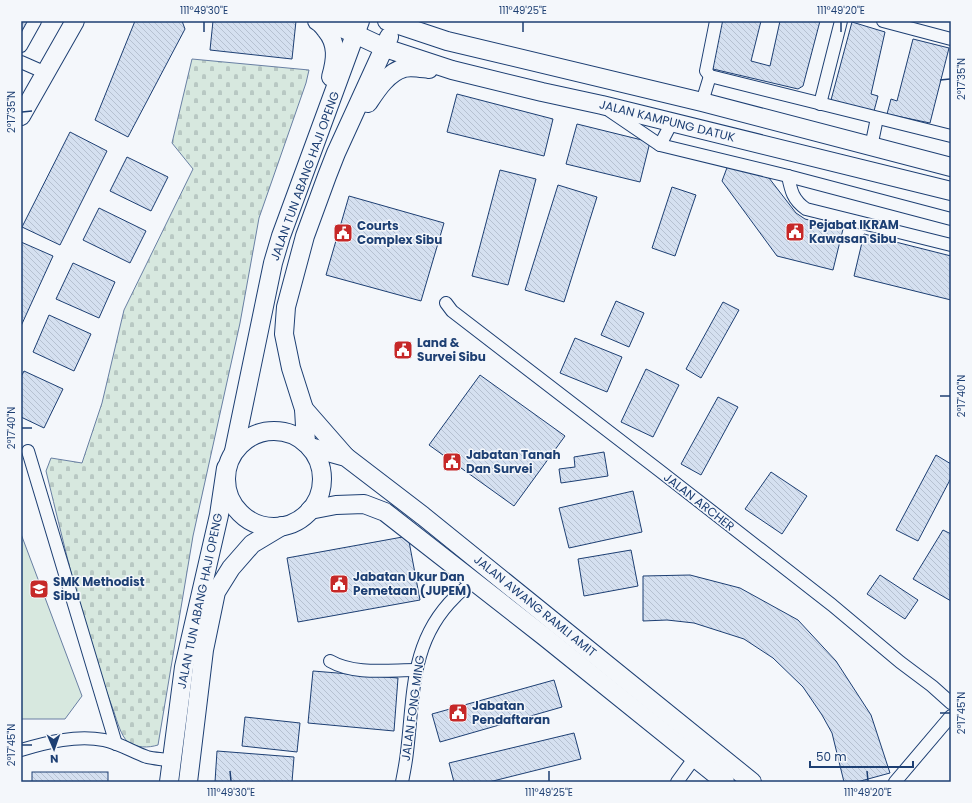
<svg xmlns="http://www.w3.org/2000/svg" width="972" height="803" font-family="Poppins,sans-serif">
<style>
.cemetery{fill:url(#cemetery-stones);stroke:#687fa3}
.pitch{fill:#d7e8df;stroke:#687fa3}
.building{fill:url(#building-back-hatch);stroke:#1d3f73}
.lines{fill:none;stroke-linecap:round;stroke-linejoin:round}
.street-casing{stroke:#1d3f73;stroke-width:14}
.secondary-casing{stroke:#1d3f73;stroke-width:20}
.street{stroke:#f4f7fb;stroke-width:12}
.secondary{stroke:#f4f7fb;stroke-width:18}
.ticks{fill:none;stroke:#1d3f73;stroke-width:1.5}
.labels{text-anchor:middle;stroke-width:3;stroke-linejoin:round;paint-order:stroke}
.street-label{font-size:12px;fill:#1d3f73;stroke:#f4f7fb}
.poi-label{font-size:12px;font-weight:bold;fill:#1d3f73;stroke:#f4f7fb;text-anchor:start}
.neatline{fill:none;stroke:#1d3f73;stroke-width:1.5}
.ticks-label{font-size:10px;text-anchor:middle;fill:#1d3f73}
</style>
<defs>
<pattern id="cemetery-stones" width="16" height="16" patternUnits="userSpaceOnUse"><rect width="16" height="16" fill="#d7e8df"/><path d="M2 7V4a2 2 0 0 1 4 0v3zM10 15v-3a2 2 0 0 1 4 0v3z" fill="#b8c8c3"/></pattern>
<pattern id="building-back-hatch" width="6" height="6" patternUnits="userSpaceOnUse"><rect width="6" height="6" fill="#d5e0f0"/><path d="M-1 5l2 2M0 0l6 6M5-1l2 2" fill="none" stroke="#b6c1d1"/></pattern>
</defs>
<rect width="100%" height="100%" fill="#f4f7fb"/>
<path class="cemetery" d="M192 59 309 70 306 83 259 218 240 323 193 536 158 745C148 748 137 748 128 742 121 736 117 721 114 712 84 634 66 552 46 471L51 458 82 463 102 403 124 310 193 169 172 143Z"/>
<path class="pitch" d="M21 534 82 696 65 719H21Z"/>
<g class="building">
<path d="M21 21H32L21 43Z"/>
<path d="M135 21H182L185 29 128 137 95 120Z"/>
<path d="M213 21H296L292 59 210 50Z"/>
<path d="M722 21H761L751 61 770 66 780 21H820L803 86 798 89 713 69 712 64Z"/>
<path d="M852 22 885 32 871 94 878 96 874 111 831 100Z"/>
<path d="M913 39 949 48 930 123 887 114 891 99 897 101Z"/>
<path d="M457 94 553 119 544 156 447 132Z"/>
<path d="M577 124 650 142 640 182 566 164Z"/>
<path d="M70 132 107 151 60 245 22 227Z"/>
<path d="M127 157 168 177 151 211 110 191Z"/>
<path d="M728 165 769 178 796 213 805 219 843 229 833 270 777 256 722 181Z"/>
<path d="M500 170 536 179 508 285 472 276Z"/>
<path d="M558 185 597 197 564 302 525 290Z"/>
<path d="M672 187 696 195 675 256 652 248Z"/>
<path d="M349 196 444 223 421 301 326 275Z"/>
<path d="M99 208 146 231 130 263 83 240Z"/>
<path d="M864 234 951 256V300L854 276Z"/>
<path d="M21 242 53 256 21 326Z"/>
<path d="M73 263 115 282 99 318 56 299Z"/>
<path d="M616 301 644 313 629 347 601 335Z"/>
<path d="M723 302 739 310 701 378 686 369Z"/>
<path d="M49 315 91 334 74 371 33 352Z"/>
<path d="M575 338 622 357 607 392 560 373Z"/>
<path d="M646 369 679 385 653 437 621 422Z"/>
<path d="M24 371 63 389 44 428 21 417V377Z"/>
<path d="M480 375 565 436 514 506 429 445Z"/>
<path d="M718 397 738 407 701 475 681 464Z"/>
<path d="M604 452 608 476 561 483 559 469 575 467 574 457Z"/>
<path d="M936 455 951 464V478L918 541 896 530Z"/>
<path d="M771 472 807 496 782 534 745 509Z"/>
<path d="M633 491 642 532 569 548 559 508Z"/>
<path d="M943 530 951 534V601L913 579Z"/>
<path d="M408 536 420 600 298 622 287 558Z"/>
<path d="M631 550 638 586 584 596 578 559Z"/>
<path d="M690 575 740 588 798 620 836 661 871 715 890 773 857 782H844L832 733 822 715 803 687 773 658 744 639 694 623 667 620 643 621V576Z"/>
<path d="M880 575 918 600 905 619 867 594Z"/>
<path d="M313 671 398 678 394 731 308 723Z"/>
<path d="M554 680 562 707 440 742 432 714Z"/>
<path d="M245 717 300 723 297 752 242 746Z"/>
<path d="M574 733 581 759 489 782H454L449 763Z"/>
<path d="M217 751 294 757 292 782H215Z"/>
<rect x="32" y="772" width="76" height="10"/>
</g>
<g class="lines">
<defs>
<g id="street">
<path d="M716 21 706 71 710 76 951 136"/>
<path d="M883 21 951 39"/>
<path d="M21 46 35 21"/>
<path d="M21 62 46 73"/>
<path d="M702 102 710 76"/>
<path d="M820 104 841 21"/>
<path d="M610 111 660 145 788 176 951 219"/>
<path d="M660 145 672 122"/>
<path d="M871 147 877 118"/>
<path d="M788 176C791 191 793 200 806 209L951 245"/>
<path d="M446 303 452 311 660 471 832 605 900 662 932 686 951 703"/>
<path d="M28 451 116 744"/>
<path d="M330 661C354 675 388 670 416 670"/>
<path d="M21 750C48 742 76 735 104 740 119 743 133 752 147 757 155 759 164 759 172 761"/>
<path d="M402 782C404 772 406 762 407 752 414 694 410 641 455 597 460 591 468 587 474 582"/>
<path d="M677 782 695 757"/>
<path d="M895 782 951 716"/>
</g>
<g id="secondary">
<path d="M317 21C321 23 323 26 326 30 338 44 336 60 331 77"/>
<path d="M327 21 385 48 452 70 542 92 602 105 951 191"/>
<path d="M387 21 447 41 702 102 951 167"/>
<path d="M368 103C376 91 388 72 404 68 411 66 421 68 429 69"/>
<path d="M21 116 75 21"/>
<path d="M304 409 346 457"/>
<circle cx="274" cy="479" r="48"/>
<path d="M306 443 304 409 291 368 284 334 286 307 305 236 327 176 336 153 389 37"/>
<path d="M310 447 346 457 423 516 752 782"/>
<path d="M234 451 273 263 281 236 360 21"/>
<path d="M310 510 336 505 364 504 385 512 545 637 725 782"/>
<path d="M169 782 184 667 219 515 226 468"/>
<path d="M188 782 204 650 216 592 231 568 252 544 282 526"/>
</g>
</defs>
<use href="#street" class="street-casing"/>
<use href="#secondary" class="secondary-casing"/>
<use href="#street" class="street"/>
<use href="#secondary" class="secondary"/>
</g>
<path class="ticks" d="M204 22V32M523 22V32M841 22V32M940 80 950 79M22 112 32 111M940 396H950M22 428H32M940 713H950M22 745H32M230 771 231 781M549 771V781M867 771 868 781"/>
<defs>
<symbol id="civic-square" viewBox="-11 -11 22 22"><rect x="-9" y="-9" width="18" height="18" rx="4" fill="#c62828" stroke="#f4f7fb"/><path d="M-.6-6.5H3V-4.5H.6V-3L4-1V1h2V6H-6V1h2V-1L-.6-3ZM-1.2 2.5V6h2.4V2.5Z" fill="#fff"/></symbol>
<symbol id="school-square" viewBox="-11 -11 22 22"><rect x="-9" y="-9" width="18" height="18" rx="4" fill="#c62828" stroke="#f4f7fb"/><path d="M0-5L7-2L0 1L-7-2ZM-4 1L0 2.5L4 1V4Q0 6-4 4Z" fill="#fff"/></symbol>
</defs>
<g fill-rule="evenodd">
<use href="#civic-square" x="784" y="221" width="22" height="22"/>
<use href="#civic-square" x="332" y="222" width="22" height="22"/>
<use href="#civic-square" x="392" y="339" width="22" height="22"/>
<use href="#civic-square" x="441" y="451" width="22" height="22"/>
<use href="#civic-square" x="328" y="573" width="22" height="22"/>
<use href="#school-square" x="28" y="578" width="22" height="22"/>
<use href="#civic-square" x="447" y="702" width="22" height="22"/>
</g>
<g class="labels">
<g class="street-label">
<text transform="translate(667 121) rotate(14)" y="4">JALAN KAMPUNG DATUK</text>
<text transform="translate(305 176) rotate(-70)" y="4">JALAN TUN ABANG HAJI OPENG</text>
<text transform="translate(699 502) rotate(38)" y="4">JALAN ARCHER</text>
<text transform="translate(200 601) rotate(-78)" y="4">JALAN TUN ABANG HAJI OPENG</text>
<text transform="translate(535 606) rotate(39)" y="4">JALAN AWANG RAMLI AMIT</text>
<text transform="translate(413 708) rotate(-82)" y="4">JALAN FONG MING</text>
</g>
<g class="poi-label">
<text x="809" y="229">Pejabat IKRAM<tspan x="809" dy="14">Kawasan Sibu</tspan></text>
<text x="357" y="230">Courts<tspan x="357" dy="14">Complex Sibu</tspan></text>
<text x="417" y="347">Land &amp;<tspan x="417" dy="14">Survei Sibu</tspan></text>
<text x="466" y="459">Jabatan Tanah<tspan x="466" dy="14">Dan Survei</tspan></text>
<text x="353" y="581">Jabatan Ukur Dan<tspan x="353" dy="14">Pemetaan (JUPEM)</tspan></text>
<text x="53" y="586">SMK Methodist<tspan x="53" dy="14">Sibu</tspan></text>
<text x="472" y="710">Jabatan<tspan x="472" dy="14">Pendaftaran</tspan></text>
</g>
</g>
<rect width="972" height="803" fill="none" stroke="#f4f7fb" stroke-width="44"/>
<g transform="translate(54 749) rotate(178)" stroke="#f4f7fb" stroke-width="3" paint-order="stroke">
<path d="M0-3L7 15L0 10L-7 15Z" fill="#1d3f73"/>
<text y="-6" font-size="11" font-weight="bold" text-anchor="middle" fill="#1d3f73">N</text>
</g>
<path d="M810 761v6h103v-6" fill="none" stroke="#1d3f73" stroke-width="2"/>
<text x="816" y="761" font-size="12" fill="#1d3f73" stroke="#f4f7fb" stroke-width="3" paint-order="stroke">50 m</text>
<rect x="22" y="22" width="928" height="759" class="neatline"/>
<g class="ticks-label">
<text x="204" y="14">111°49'30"E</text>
<text x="523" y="14">111°49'25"E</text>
<text x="841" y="14">111°49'20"E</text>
<text transform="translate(961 79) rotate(-90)" y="4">2°17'35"N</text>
<text transform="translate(11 112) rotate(-90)" y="4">2°17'35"N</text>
<text transform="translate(961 396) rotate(-90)" y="4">2°17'40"N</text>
<text transform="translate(11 428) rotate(-90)" y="4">2°17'40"N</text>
<text transform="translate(961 713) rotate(-90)" y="4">2°17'45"N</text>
<text transform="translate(11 745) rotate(-90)" y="4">2°17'45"N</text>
<text x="231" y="796">111°49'30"E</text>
<text x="549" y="796">111°49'25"E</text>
<text x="868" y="796">111°49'20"E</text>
</g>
</svg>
